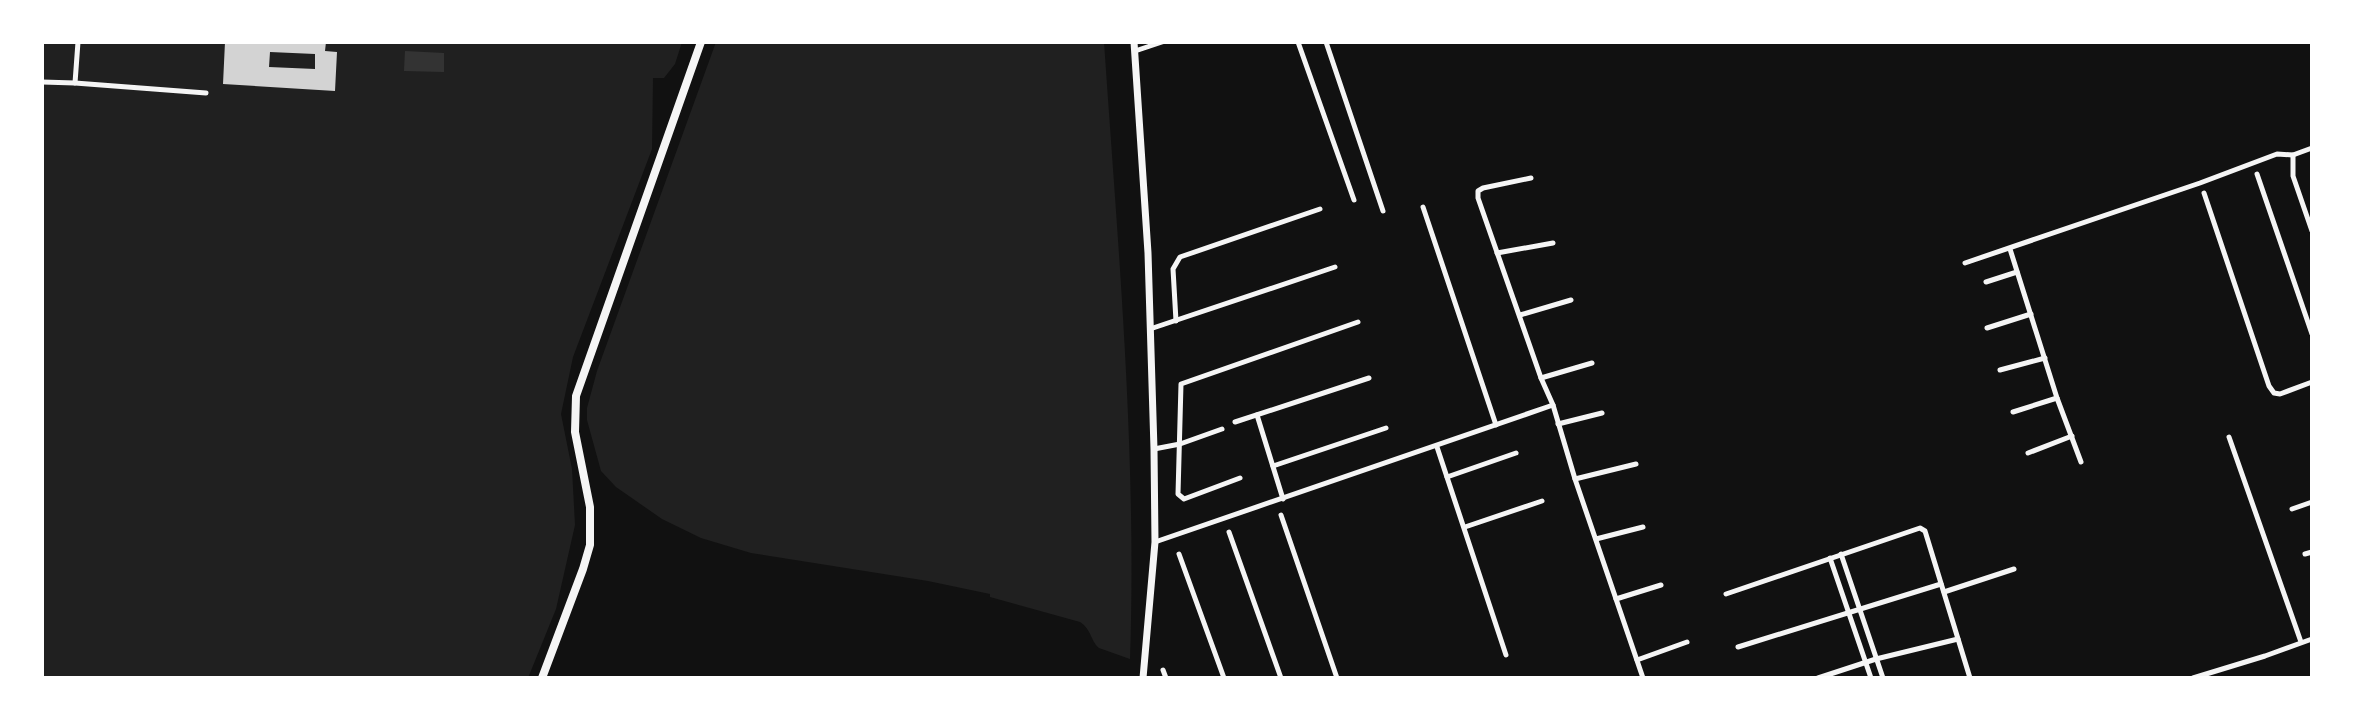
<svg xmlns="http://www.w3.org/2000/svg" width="2354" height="720" font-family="'Exo 2',sans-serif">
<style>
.green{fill:#202020}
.water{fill:#333}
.building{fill:#d3d3d3;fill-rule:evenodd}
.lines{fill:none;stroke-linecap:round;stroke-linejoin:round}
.minor{stroke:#f5f5f5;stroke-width:5}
.secondary{stroke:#f5f5f5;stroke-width:7}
.primary{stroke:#f5f5f5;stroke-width:8}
</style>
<rect width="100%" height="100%" fill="#111"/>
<g class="green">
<path d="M42 42H682L675 64 664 78H653L652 149 573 357 561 414 572 469 575 525 556 609 528 678H42Z"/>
<path d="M716 42H1104C1118 247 1137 453 1130 659L1099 648C1090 640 1092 630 1080 622L990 597V594L928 581 751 553 701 538 662 519 616 487 601 471 587 420V408L597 371Z"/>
</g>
<path class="water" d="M405 51 444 53V72L404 71Z"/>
<path class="building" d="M225 42H326L325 51 337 52 335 91 223 84ZM270 52 315 54V69L269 67Z"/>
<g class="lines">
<g class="minor">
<path d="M78 42 75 83 206 93"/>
<path d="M1298 42 1354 200"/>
<path d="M1326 42 1383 211"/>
<path d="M1135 51 1162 42"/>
<path d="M42 82 75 83"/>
<path d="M2293 155V176L2312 231"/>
<path d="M2257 174 2312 334"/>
<path d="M1531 178 1483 188 1478 191V198L1541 378 1553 405 1575 479 1643 678"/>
<path d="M2204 193 2269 386 2274 393 2280 394 2312 382"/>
<path d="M1423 207 1496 425"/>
<path d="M2010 249 2057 398 2081 462"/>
<path d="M1497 253 1553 243"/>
<path d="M1965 263 2200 183 2277 154 2293 155 2312 148"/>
<path d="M1986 282 2017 272"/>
<path d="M1520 315 1571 300"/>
<path d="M1176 321 1173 269 1180 257 1320 209"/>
<path d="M1987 328 2031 314"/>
<path d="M1150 329 1335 267"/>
<path d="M2000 370 2045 358"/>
<path d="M1541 378 1592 363"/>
<path d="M2013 412 2057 398"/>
<path d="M1257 415 1283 499"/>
<path d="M1235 422 1369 378"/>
<path d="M1558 424 1602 413"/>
<path d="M2229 437 2301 642"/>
<path d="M1437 447 1506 655"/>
<path d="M1154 449 1180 444 1222 429"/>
<path d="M2028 453 2072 436"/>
<path d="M1273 466 1386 428"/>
<path d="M1447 477 1516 453"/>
<path d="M1240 478 1184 499 1178 494 1181 384 1358 322"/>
<path d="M1575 479 1636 464"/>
<path d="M2292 509 2312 502"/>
<path d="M1281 515 1337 678"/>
<path d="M1465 527 1542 501"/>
<path d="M1229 532 1281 678"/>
<path d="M1596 539 1643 527"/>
<path d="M1155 542 1553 405"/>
<path d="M1179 554 1224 678"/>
<path d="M1841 554 1883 678"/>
<path d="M2305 554 2312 552"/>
<path d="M1830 558 1871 678"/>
<path d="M1944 592 2014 569"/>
<path d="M1726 594 1920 528 1925 531 1970 678"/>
<path d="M1616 599 1661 585"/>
<path d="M1738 647 1941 584"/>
<path d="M1637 660 1687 642"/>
<path d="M1163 670 1166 678"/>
<path d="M1818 678 1876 659 1958 639"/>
<path d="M2193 678 2265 656 2312 639"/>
</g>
<path class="secondary" d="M1134 42 1148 253 1154 449 1155 542 1143 678"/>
<path class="primary" d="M542 678 583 569 590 545V507L575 432 576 396 701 42"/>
</g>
<rect width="2354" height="720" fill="none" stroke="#ffffff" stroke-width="88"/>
</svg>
